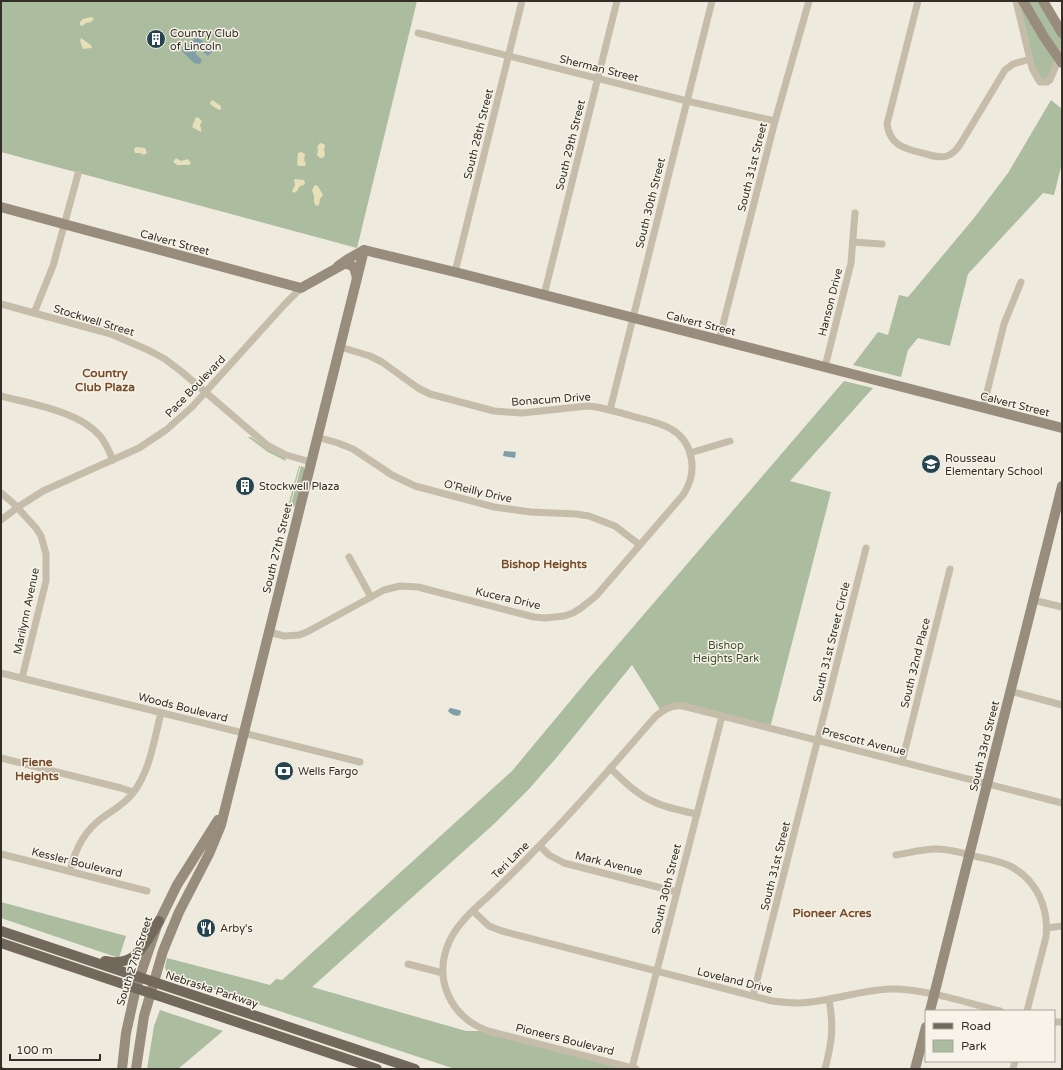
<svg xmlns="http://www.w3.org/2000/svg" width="1063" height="1070" font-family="'Varela Round',sans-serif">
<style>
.green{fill:#acbc9f}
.sand{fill:#e6dfb7}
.water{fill:#7f9ea8}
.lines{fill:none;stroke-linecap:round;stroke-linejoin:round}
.street{stroke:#c5bcaa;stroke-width:7}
.secondary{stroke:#988c7c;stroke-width:10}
.primary{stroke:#73685c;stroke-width:10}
.rail-casing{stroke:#342e29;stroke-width:3.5}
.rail{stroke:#f7f3e8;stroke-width:2;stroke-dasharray:6;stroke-linecap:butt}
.labels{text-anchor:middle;stroke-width:3;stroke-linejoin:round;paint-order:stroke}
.poi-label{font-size:11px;fill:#342e29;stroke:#f7f3e8;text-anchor:start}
.street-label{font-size:11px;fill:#342e29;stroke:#f7f3e8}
.park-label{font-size:11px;fill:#3d4f30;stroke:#f7f3e8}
.neighbourhood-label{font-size:12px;font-weight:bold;fill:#784d2c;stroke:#f7f3e8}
</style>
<rect width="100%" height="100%" fill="#eeeadd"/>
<g class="green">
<path d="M1 1H417L357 248 1 152Z"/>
<path d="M1016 1H1043L1062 33V63L1050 80 1038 79Z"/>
<path d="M1051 100 1062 109V163L1054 195 1043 193 968 274 950 346 918 338 908 350 901 377 853 365 878 332 888 335 899 295 908 297 974 218 1008 173Z"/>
<path d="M844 381 873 388 790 481 831 492 770 728 683 706 661 711 632 665 557 757 529 789 494 824 312 987 466 1031H488L636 1069H455L167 974 165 967 167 958 270 985 276 979 282 980 512 771 591 676Z"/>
<path d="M248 437H251L267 449 285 458 286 461 268 452Z"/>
<path d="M299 466H300L289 509 287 508 288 506Z"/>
<path d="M301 466 304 467V473L296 505 290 509Z"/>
<path d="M1 902 126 936 119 958 1 918Z"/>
<path d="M160 1010 223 1031 178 1069H147L154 1026Z"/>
</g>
<g class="sand">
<path d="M91 17 94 19 91 22 86 23 82 26 80 25V22L83 19Z"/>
<path d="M81 38 91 45 92 48 83 49 80 41Z"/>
<path d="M212 100 221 106V109L219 110 211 105 210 103Z"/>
<path d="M196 117 199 118 202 121 200 125 201 128V132L192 127Z"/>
<path d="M320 143 324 144 325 146 324 150 325 155 323 158H320L317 155 318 150 317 147Z"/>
<path d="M136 147 145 148 147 153 144 155 140 153H135L134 149Z"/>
<path d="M301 152 305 154 304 160 306 164 305 166H299L297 164 298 153Z"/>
<path d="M176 158 181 161 188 159 191 163 189 165H177L173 162Z"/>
<path d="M295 179 304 180 305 183 304 185 300 186 297 191 294 193 292 191 295 185 294 180Z"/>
<path d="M315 185 318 186 323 195 320 199 319 205 316 206 314 202V196L312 190Z"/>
</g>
<g class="water">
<path d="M197 36 213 51 208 56 200 49 195 53 202 60 200 64 194 63 182 51Z"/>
<path d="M504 451 516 452 515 458 503 456Z"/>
<path d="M450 708 459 710 461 711 460 715C455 717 451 714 448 711Z"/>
</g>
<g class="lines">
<g class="street">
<path d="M918 1 887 124C890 147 907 149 926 154 933 156 940 158 947 156 953 154 958 148 961 143L1005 70 1013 64 1030 59"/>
<path d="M1016 1 1032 68 1038 79 1040 82H1047L1050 80 1062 51"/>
<path d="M418 33 687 101 775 121"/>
<path d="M853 242 882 244"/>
<path d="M455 272 522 1"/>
<path d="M544 295 617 1"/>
<path d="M1 304 111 334 148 350 165 359 182 372 267 445 286 455 311 462"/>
<path d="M34 313 53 266 78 174"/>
<path d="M719 340 775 121 809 1"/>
<path d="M825 367 851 263 855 213"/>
<path d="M1 396C31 404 79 411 100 436 106 443 109 451 113 460"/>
<path d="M983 408 1004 324 1021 282"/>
<path d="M610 410 712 1"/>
<path d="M317 437 338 443 353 449 392 475 415 486 494 507 531 512 576 514 589 516 615 526 640 545"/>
<path d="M690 453 730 441"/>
<path d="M1 493 13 503 36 528 41 536 46 554V581L22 678"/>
<path d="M1 520 18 507 43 491 139 448 166 430 192 407 284 305 301 288"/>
<path d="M349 557 371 597"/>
<path d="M1033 600 1062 607"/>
<path d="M269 632 284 636 299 635 307 632 384 590 400 586 418 587 534 617 545 618 564 616 573 613 581 608 596 596 683 495C691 483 694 471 691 457 685 428 660 423 635 417 623 413 610 410 597 407L587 406 522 413 494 411 430 394 418 388 382 362 370 356 340 347"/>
<path d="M1 673 360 762"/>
<path d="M1010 691 1062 705"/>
<path d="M1 758 121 788 133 792"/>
<path d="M902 762 950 569"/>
<path d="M610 768C623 780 636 794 652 801 666 808 682 811 697 814"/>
<path d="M540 846 549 855 564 863 677 892"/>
<path d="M1 854 147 891"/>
<path d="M896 855C909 853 922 849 936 849 950 849 964 853 978 857 988 859 1000 861 1010 866 1037 880 1049 908 1046 937L1027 1011"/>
<path d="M70 871C75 849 84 831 102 818 113 810 125 804 133 793 150 771 154 740 161 713"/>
<path d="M473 911 489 926 502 931 772 1001C781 1002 790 1003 799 1003 830 1002 859 990 890 989 922 988 968 1003 1000 1011"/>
<path d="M1047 928 1062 926"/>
<path d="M408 964 443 973"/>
<path d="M753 996 866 548"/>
<path d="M1054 1022H1062"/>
<path d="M632 1068 722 716"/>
<path d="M636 1069 488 1031C450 1017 432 978 450 940 459 921 477 907 492 893 508 878 524 862 539 846 580 805 617 760 656 716 665 709 671 705 683 706L1062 803"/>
<path d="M825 1069C832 1042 834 1027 829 999"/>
<path d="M1013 1069 1015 1061"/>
</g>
<g class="secondary">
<path d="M1023 1 1044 37 1062 63"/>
<path d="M1043 1 1062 33"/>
<path d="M1 207 301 288 344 264H348L354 267 357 278"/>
<path d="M338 266 348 259 364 250 463 274 1062 428"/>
<path d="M930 1011 1062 486"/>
<path d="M122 1069 126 1033 136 988 157 926 177 885 218 820"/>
<path d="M136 1069 144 1016 163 951 179 912 209 854 221 825 364 250"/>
<path d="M915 1069 926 1027"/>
</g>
<g class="primary">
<path d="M1 931 415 1069"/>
<path d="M1 943 377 1069"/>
<path d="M105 961C137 968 145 943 159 921"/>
</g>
<defs>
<path id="rail" d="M1 1069H2"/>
</defs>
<use href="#rail" class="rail-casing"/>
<use href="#rail" class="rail"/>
</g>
<defs>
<symbol id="building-disc" viewBox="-11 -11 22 22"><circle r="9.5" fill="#244450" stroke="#f7f3e8"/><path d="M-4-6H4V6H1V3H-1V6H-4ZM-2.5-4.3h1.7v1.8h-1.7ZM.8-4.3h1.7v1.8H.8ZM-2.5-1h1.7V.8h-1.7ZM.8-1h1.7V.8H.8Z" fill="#fff"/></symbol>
<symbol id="school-disc" viewBox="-11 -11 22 22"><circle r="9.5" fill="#244450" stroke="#f7f3e8"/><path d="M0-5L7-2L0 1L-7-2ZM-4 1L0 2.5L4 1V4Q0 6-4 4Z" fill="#fff"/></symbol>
<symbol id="bank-disc" viewBox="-11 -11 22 22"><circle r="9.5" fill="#244450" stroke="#f7f3e8"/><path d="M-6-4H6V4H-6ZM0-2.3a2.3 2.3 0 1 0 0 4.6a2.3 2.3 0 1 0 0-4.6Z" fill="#fff"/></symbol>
<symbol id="restaurant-disc" viewBox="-11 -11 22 22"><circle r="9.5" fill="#244450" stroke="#f7f3e8"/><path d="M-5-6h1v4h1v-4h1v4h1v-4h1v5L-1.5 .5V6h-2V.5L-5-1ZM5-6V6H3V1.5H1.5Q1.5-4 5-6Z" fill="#fff"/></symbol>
</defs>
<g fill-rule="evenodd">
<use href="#building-disc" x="145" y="28" width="22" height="22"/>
<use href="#school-disc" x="920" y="453" width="22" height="22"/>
<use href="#building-disc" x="234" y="475" width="22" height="22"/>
<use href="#bank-disc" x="273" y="760" width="22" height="22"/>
<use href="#restaurant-disc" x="195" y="917" width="22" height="22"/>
</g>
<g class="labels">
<g class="poi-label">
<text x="170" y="37">Country Club<tspan x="170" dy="13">of Lincoln</tspan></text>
<text x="945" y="462">Rousseau<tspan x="945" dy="13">Elementary School</tspan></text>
<text x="259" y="490">Stockwell Plaza</text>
<text x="298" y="775">Wells Fargo</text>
<text x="220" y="932">Arby's</text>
</g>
<g class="street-label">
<text transform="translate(599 68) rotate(14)" y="4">Sherman Street</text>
<text transform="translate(478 134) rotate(-76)" y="4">South 28th Street</text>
<text transform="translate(570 145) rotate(-76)" y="4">South 29th Street</text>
<text transform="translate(752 167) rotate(-76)" y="4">South 31st Street</text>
<text transform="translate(650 203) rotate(-76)" y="4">South 30th Street</text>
<text transform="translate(175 242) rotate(15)" y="4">Calvert Street</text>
<text transform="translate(830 302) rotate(-76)" y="4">Hanson Drive</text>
<text transform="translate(94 320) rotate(17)" y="4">Stockwell Street</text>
<text transform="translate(701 323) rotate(14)" y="4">Calvert Street</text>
<text transform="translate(195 386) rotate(-46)" y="4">Pace Boulevard</text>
<text transform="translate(551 399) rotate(-4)" y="4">Bonacum Drive</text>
<text transform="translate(1015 404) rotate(14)" y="4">Calvert Street</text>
<text transform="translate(478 491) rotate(13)" y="4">O'Reilly Drive</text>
<text transform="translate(277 548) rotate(-76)" y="4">South 27th Street</text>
<text transform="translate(508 598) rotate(13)" y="4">Kucera Drive</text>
<text transform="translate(26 611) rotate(-78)" y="4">Marilynn Avenue</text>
<text transform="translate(831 642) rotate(-76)" y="4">South 31st Street Circle</text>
<text transform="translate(915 663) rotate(-76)" y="4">South 32nd Place</text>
<text transform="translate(183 707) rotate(14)" y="4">Woods Boulevard</text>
<text transform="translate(864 741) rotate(14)" y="4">Prescott Avenue</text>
<text transform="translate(984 746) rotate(-76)" y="4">South 33rd Street</text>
<text transform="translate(510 860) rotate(-45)" y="4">Teri Lane</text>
<text transform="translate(77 862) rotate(14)" y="4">Kessler Boulevard</text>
<text transform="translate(609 863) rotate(14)" y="4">Mark Avenue</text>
<text transform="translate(775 866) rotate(-76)" y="4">South 31st Street</text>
<text transform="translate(666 889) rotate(-76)" y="4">South 30th Street</text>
<text transform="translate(134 961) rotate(-72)" y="4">South 27th Street</text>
<text transform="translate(735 980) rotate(14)" y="4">Loveland Drive</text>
<text transform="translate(212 989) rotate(18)" y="4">Nebraska Parkway</text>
<text transform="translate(565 1039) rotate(14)" y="4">Pioneers Boulevard</text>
</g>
<g class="park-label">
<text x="726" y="649">Bishop<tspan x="726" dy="13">Heights Park</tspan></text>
</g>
<g class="neighbourhood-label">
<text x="105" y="377">Country<tspan x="105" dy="14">Club Plaza</tspan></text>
<text x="544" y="568">Bishop Heights</text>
<text x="37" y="766">Fiene<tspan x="37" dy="14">Heights</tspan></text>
<text x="832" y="917">Pioneer Acres</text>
</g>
</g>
<rect width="1063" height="1070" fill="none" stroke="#342e29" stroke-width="4"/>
<rect x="925" y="1010" width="130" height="52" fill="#f7f3e8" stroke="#a9a49c"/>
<rect x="933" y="1023" width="20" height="6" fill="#73685c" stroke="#a9a49c"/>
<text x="961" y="1030" font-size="12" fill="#342e29">Road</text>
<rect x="933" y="1040" width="20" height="12" fill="#acbc9f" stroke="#a9a49c"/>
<text x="961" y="1050" font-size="12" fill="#342e29">Park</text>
<path d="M10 1054v6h90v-6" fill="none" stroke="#342e29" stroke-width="2"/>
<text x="16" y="1054" font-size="12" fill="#342e29" stroke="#f7f3e8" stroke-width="3" paint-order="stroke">100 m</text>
</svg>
